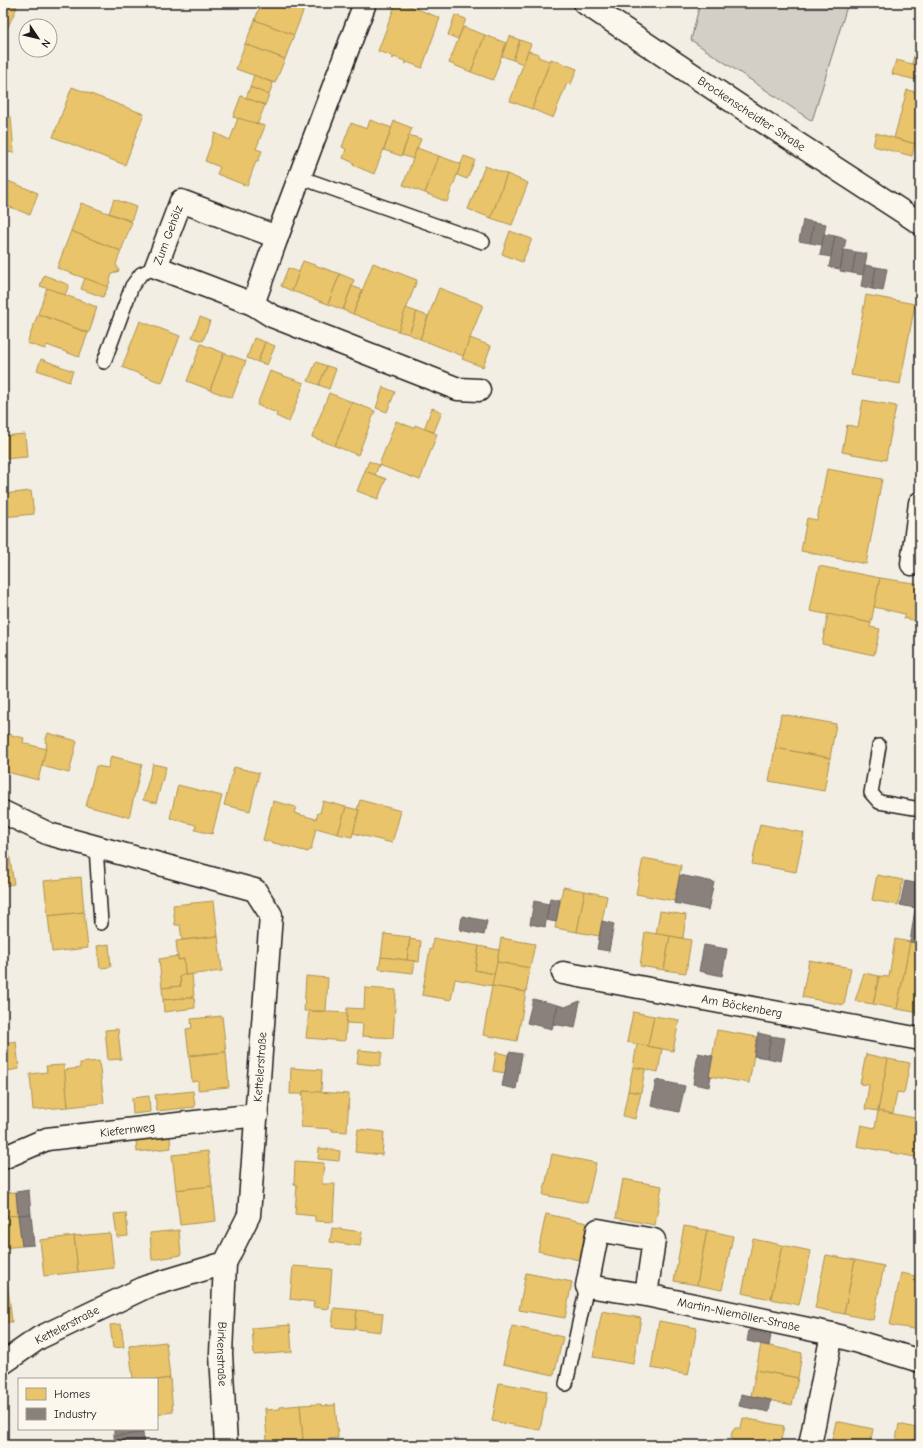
<svg xmlns="http://www.w3.org/2000/svg" width="923" height="1448" font-family="'Comic Neue',sans-serif">
<style>
.green{fill:#d2cfc6;stroke:#777671}
.homes{fill:#e9c46a;stroke:#ac9253}
.industry{fill:#8a817c;stroke:#69635f}
.lines{fill:none;stroke-linecap:round;stroke-linejoin:round}
.service-casing{stroke:#1c1c1c;stroke-width:16}
.minor-casing{stroke:#1c1c1c;stroke-width:25}
.tertiary-casing{stroke:#1c1c1c;stroke-width:25}
.service{stroke:#fbf7ec;stroke-width:13}
.minor{stroke:#fbf7ec;stroke-width:22}
.tertiary{stroke:#fbf7ec;stroke-width:22}
.labels{text-anchor:middle;stroke-width:4;stroke-linejoin:round;paint-order:stroke}
.street-label{font-size:12px;fill:#1c1c1c;stroke:#fbf7ec}
</style>
<rect width="100%" height="100%" fill="#f2eee4"/>
<filter id="ink" filterUnits="userSpaceOnUse"><feTurbulence type="fractalNoise" baseFrequency=".025" numOctaves="2"/><feDisplacementMap in="SourceGraphic" scale="8" xChannelSelector="R" yChannelSelector="G"/><feConvolveMatrix kernelMatrix="1 2 1 2 8 2 1 2 1" color-interpolation-filters="sRGB"/></filter>
<g filter="url(#ink)">
<path class="green" d="M700 3H848L812 121 691 40Z"/>
<g class="homes">
<path d="M3 3H7L17 7 7 29 3 27Z"/>
<path d="M261 3H287L304 9 294 35 255 20Z"/>
<path d="M287 3H306L304 9Z"/>
<path d="M396 3H402L440 18 422 68 407 62 406 64 405 63V61L394 57 393 59 392 58V56L378 51Z"/>
<path d="M906 3H920V7Z"/>
<path d="M455 15 466 19 458 39 448 35Z"/>
<path d="M255 20 294 35 285 59 245 44Z"/>
<path d="M463 27 485 35 471 72 449 63Z"/>
<path d="M485 35 506 43 493 80 471 72Z"/>
<path d="M509 36 520 40 513 60 502 56Z"/>
<path d="M919 36H920V66L912 64Z"/>
<path d="M520 40 531 44 523 64 513 60Z"/>
<path d="M245 44 285 59 275 83 236 69Z"/>
<path d="M528 51 539 54 538 57 549 61 551 59 532 109 510 101Z"/>
<path d="M551 59 577 69 571 84 567 83 553 118 532 109Z"/>
<path d="M896 60 920 66V81L892 74Z"/>
<path d="M254 75 273 83 269 95 250 87Z"/>
<path d="M72 87 144 114 125 165 53 137Z"/>
<path d="M250 87 269 95 265 105 246 98Z"/>
<path d="M907 90 920 93V145L894 138Z"/>
<path d="M241 96 265 105 257 125 233 117Z"/>
<path d="M11 117 14 152 3 153V118Z"/>
<path d="M238 118 265 126 256 149 262 151 258 161H256L247 186 217 174 220 167 205 161 215 133 230 140Z"/>
<path d="M370 120 392 128 374 174 353 165 354 163 343 158 346 149 342 147 351 123 367 129Z"/>
<path d="M394 121 412 128 401 156 384 150Z"/>
<path d="M876 133 915 144 912 156 873 146Z"/>
<path d="M409 135 421 139 413 159 402 155Z"/>
<path d="M417 148 439 156 425 193 403 185Z"/>
<path d="M439 156 461 164 447 202 425 193Z"/>
<path d="M464 156 475 160 467 179 457 175Z"/>
<path d="M485 166 507 174 491 218 468 209Z"/>
<path d="M507 174 528 183 512 225 491 218Z"/>
<path d="M3 179 38 193 30 215 3 204Z"/>
<path d="M114 199 136 207 131 221 109 213Z"/>
<path d="M81 203 132 222 121 251 71 231Z"/>
<path d="M71 231 121 251 116 264 119 271 112 274 108 287 57 268Z"/>
<path d="M510 231 532 239 522 262 502 254Z"/>
<path d="M303 261 340 274 328 304 292 291Z"/>
<path d="M373 263 417 280 398 331 353 314Z"/>
<path d="M288 268 299 272 292 291 281 286Z"/>
<path d="M340 274 354 280 343 310 328 304Z"/>
<path d="M44 275 69 285 65 295 40 286Z"/>
<path d="M85 278 108 287 103 297 81 289Z"/>
<path d="M352 286 362 290 353 314 343 310Z"/>
<path d="M47 288 97 307 89 333 38 314Z"/>
<path d="M439 288 483 305 463 356 420 339Z"/>
<path d="M866 295 915 304 900 384 851 375Z"/>
<path d="M406 308 417 312 409 334 398 331Z"/>
<path d="M417 312 428 316 420 339 409 334Z"/>
<path d="M38 314 88 333 79 357 47 345 45 349 27 343Z"/>
<path d="M200 317 210 321 203 341 192 337Z"/>
<path d="M140 321 180 336 162 383 122 367Z"/>
<path d="M254 338 265 342 258 362 247 358Z"/>
<path d="M470 338 491 346 483 367 462 359Z"/>
<path d="M265 342 275 346 267 365 258 362Z"/>
<path d="M201 344 224 353 210 390 187 381Z"/>
<path d="M224 353 246 361 232 398 210 390Z"/>
<path d="M41 359 73 371 69 382 37 370Z"/>
<path d="M316 362 327 366 319 385 308 381Z"/>
<path d="M327 366 336 369 329 389 319 385Z"/>
<path d="M270 371 304 383 289 422 276 416 277 413 257 405Z"/>
<path d="M383 387 395 392 387 412 376 408Z"/>
<path d="M329 393 352 402 335 446 312 437Z"/>
<path d="M863 400 896 406 886 460 842 452 847 425 858 427Z"/>
<path d="M352 402 375 411 358 455 335 446Z"/>
<path d="M432 408 442 412 434 432 424 429Z"/>
<path d="M396 421 414 428 415 425 437 434 420 480 379 465Z"/>
<path d="M25 434 27 457 3 459V436Z"/>
<path d="M369 461 379 465 375 475 365 471Z"/>
<path d="M827 469 882 479 866 564 801 551 807 518 817 520Z"/>
<path d="M365 471 386 479 378 499 357 491Z"/>
<path d="M31 491 34 514 3 517V494Z"/>
<path d="M819 566 880 578 871 623 810 611Z"/>
<path d="M880 578 920 584V622L904 618 905 614 874 607Z"/>
<path d="M828 614 871 623 870 627 880 629 874 655 822 644Z"/>
<path d="M781 714 836 724 830 758 775 748Z"/>
<path d="M3 733 24 738 23 743 46 749 38 780 3 771Z"/>
<path d="M48 733 77 741 69 773 42 766 47 743 45 742Z"/>
<path d="M775 748 830 758 824 791 769 781Z"/>
<path d="M111 756 142 764 129 817 86 806 96 766 108 768Z"/>
<path d="M153 764 166 767 156 803 143 800Z"/>
<path d="M234 767 259 773 250 811 224 805Z"/>
<path d="M178 785 222 796 212 834 195 830 196 825 170 818Z"/>
<path d="M360 800 401 811 392 843 353 833 359 810H357Z"/>
<path d="M273 801 296 807 294 813 316 819 318 813H320L323 801 346 807 338 834 316 828 311 850H309L308 852 263 840Z"/>
<path d="M346 807 359 810 352 837 338 834Z"/>
<path d="M760 824 804 833 796 872 752 864Z"/>
<path d="M7 840 14 884 3 886V841Z"/>
<path d="M643 858 681 865 675 901 636 894Z"/>
<path d="M877 875 903 880 898 905 872 900Z"/>
<path d="M81 877 84 912 48 916 44 881Z"/>
<path d="M563 887 585 891 577 932 555 928Z"/>
<path d="M585 891 607 896 599 936 577 932Z"/>
<path d="M214 901 218 936 182 940 180 925H175L173 905Z"/>
<path d="M660 911 686 915 683 938 656 934Z"/>
<path d="M84 912 88 948 52 952 48 916Z"/>
<path d="M645 932 670 936 664 970 640 966Z"/>
<path d="M384 934 410 937 407 960 381 957Z"/>
<path d="M218 936 222 971 185 975 184 959 178 960 176 941Z"/>
<path d="M670 936 691 940 686 973 664 970Z"/>
<path d="M433 938 479 946 475 970 495 974 492 986 455 979 451 1000 422 995 430 949H432Z"/>
<path d="M501 938 535 944 530 968 497 962Z"/>
<path d="M410 939 421 941 419 962 407 960Z"/>
<path d="M895 939 910 942 897 1009 873 1004 879 976 889 977Z"/>
<path d="M910 942 920 943V958L916 978 920 979V1013L897 1009Z"/>
<path d="M109 944 111 967 100 968 97 946Z"/>
<path d="M479 946 499 950 495 974 475 970Z"/>
<path d="M178 956V960L184 959 185 975 180 976 181 986 162 988 159 959Z"/>
<path d="M381 957 415 961 413 973 379 969Z"/>
<path d="M809 960 851 968 844 1005 802 997Z"/>
<path d="M497 962 530 968 526 992 492 986Z"/>
<path d="M864 973 879 976 873 1004 855 1001Z"/>
<path d="M192 974 194 997 163 1000 162 988 181 986 180 976Z"/>
<path d="M306 976 328 978 326 1011H304Z"/>
<path d="M492 986 526 992 517 1041 483 1035Z"/>
<path d="M365 988 396 990 393 1038 362 1036 363 1024 346 1023 347 1008 364 1009Z"/>
<path d="M194 997 195 1008 164 1012 163 1000Z"/>
<path d="M309 1011 347 1013 345 1041 306 1038Z"/>
<path d="M633 1012 654 1016 648 1046 627 1042Z"/>
<path d="M222 1016 226 1052 189 1055 186 1029 192 1028 191 1019Z"/>
<path d="M654 1016 679 1020 673 1051 648 1046Z"/>
<path d="M118 1029 121 1059 108 1060 105 1030Z"/>
<path d="M717 1030 757 1037 749 1083 709 1076Z"/>
<path d="M16 1041 19 1069 7 1071 4 1043Z"/>
<path d="M3 1043 7 1071H3Z"/>
<path d="M637 1044 662 1049 658 1072 633 1067Z"/>
<path d="M359 1050 382 1052 380 1066 357 1063Z"/>
<path d="M226 1052 229 1087 198 1090V1081L192 1082 189 1056Z"/>
<path d="M496 1052 508 1055 505 1073 493 1071Z"/>
<path d="M866 1054 888 1059 878 1111 865 1109 869 1085 860 1084Z"/>
<path d="M888 1059 910 1063 904 1093 897 1092 893 1114 878 1111Z"/>
<path d="M99 1061 104 1103 68 1107 64 1070 80 1068V1063Z"/>
<path d="M64 1065 68 1107 33 1110 30 1074 47 1072 46 1066Z"/>
<path d="M633 1067 645 1069 641 1093 628 1091Z"/>
<path d="M291 1068 322 1070 321 1093 303 1091V1094H290Z"/>
<path d="M193 1091 195 1107 157 1111 155 1095Z"/>
<path d="M303 1091 349 1094 347 1132 332 1131 333 1129 301 1127Z"/>
<path d="M628 1091 641 1093 635 1119 623 1116Z"/>
<path d="M149 1096 150 1112 133 1114 132 1098Z"/>
<path d="M878 1111 920 1119V1158L857 1146 861 1125 875 1128Z"/>
<path d="M358 1129 384 1132 382 1155 355 1152Z"/>
<path d="M170 1137 171 1148 137 1152 136 1140Z"/>
<path d="M319 1148 340 1151 339 1161 318 1159Z"/>
<path d="M208 1151 212 1186 176 1190 172 1155Z"/>
<path d="M552 1154 596 1163 587 1203 543 1195Z"/>
<path d="M295 1161 324 1163 322 1184H335L333 1222 315 1221V1216L295 1214 297 1185 294 1184Z"/>
<path d="M623 1179 662 1186 655 1225 616 1218Z"/>
<path d="M212 1186 216 1221 180 1225 176 1190Z"/>
<path d="M16 1192 18 1215 3 1217V1193Z"/>
<path d="M126 1213 128 1236 117 1237 114 1214Z"/>
<path d="M546 1214 587 1223 579 1260 538 1251Z"/>
<path d="M18 1215 22 1246 3 1248V1217Z"/>
<path d="M684 1226 707 1230 697 1285 674 1281Z"/>
<path d="M332 1228 362 1232 360 1246 330 1242Z"/>
<path d="M179 1230 181 1255 152 1260 150 1233Z"/>
<path d="M707 1230 733 1236 722 1290 697 1285Z"/>
<path d="M110 1233 114 1268 78 1272 74 1236Z"/>
<path d="M74 1236 78 1272 44 1276 40 1240Z"/>
<path d="M753 1239 782 1245 771 1299 742 1293Z"/>
<path d="M782 1245 811 1251 799 1305 771 1299Z"/>
<path d="M826 1255 855 1260 844 1314 815 1308Z"/>
<path d="M855 1260 884 1266 873 1320 844 1314Z"/>
<path d="M293 1266 332 1269 329 1309 313 1307 314 1302 290 1299Z"/>
<path d="M526 1273 572 1282 565 1318 519 1310Z"/>
<path d="M901 1273 920 1277 919 1330 890 1325Z"/>
<path d="M3 1279H7L12 1322H3Z"/>
<path d="M334 1308 357 1310 355 1329 332 1327Z"/>
<path d="M357 1310 383 1313 381 1332 355 1329Z"/>
<path d="M602 1311 641 1318 633 1364 593 1357Z"/>
<path d="M659 1321 697 1328 688 1375 651 1368Z"/>
<path d="M121 1324 124 1347 113 1348 110 1325Z"/>
<path d="M290 1325 292 1352 254 1355 252 1328Z"/>
<path d="M512 1326 563 1337 554 1375 503 1364Z"/>
<path d="M166 1342 170 1378 157 1380 133 1379 129 1346Z"/>
<path d="M761 1344 802 1353 798 1378 756 1370Z"/>
<path d="M756 1370 798 1378 792 1405 751 1396Z"/>
<path d="M170 1378 173 1412 157 1414V1380Z"/>
<path d="M499 1383 547 1391 540 1430 492 1421Z"/>
<path d="M335 1403 338 1438 303 1441 300 1405 321 1404V1406L335 1405Z"/>
<path d="M300 1405 303 1441 267 1443 265 1408H266V1410L280 1409V1407Z"/>
<path d="M743 1418 784 1426 780 1445H737V1443L734 1441 731 1437 732 1432 735 1428H741Z"/>
<path d="M836 1421 873 1429 870 1445H831Z"/>
<path d="M899 1424 920 1429V1445H895Z"/>
</g>
<g class="industry">
<path d="M803 220 814 222 810 243 799 241Z"/>
<path d="M814 222 826 224 822 245 810 243Z"/>
<path d="M824 234 835 236 831 257 820 255Z"/>
<path d="M835 236 846 239 840 269 829 267Z"/>
<path d="M844 250 856 252 852 273 840 271Z"/>
<path d="M856 252 867 254 863 275 852 273Z"/>
<path d="M865 265 876 267 872 289 861 286Z"/>
<path d="M876 267 887 269 883 291 872 289Z"/>
<path d="M680 875 714 882 708 910 674 903Z"/>
<path d="M905 881 920 884V909L900 905Z"/>
<path d="M550 898 560 900 556 922 546 920Z"/>
<path d="M534 901 549 904 545 927 530 924Z"/>
<path d="M915 909H920V943L910 942Z"/>
<path d="M462 916 487 921 484 935 460 930Z"/>
<path d="M602 921 614 924 609 951 597 949Z"/>
<path d="M704 945 727 949 722 976 699 971Z"/>
<path d="M533 999 558 1005 552 1029 527 1023Z"/>
<path d="M580 1001 575 1028 553 1024 558 1005 565 1007Z"/>
<path d="M758 1033 771 1036 767 1058 754 1056Z"/>
<path d="M771 1036 785 1038 781 1061 767 1058Z"/>
<path d="M509 1052 522 1054 516 1089 502 1086Z"/>
<path d="M698 1053 713 1056 709 1076H711L709 1087 693 1084Z"/>
<path d="M656 1080 685 1086 679 1112 651 1106Z"/>
<path d="M29 1190 31 1214 18 1215 16 1192Z"/>
<path d="M31 1214 34 1245 22 1246 18 1215Z"/>
<path d="M749 1330 771 1335 769 1346 747 1341Z"/>
<path d="M741 1394 771 1400 769 1412 739 1406Z"/>
<path d="M114 1429H142L143 1433 114 1436Z"/>
<path d="M143 1433 144 1445H115L114 1436Z"/>
</g>
<g class="lines">
<defs>
<g id="service">
<path d="M299 177 483 242"/>
<path d="M104 362 132 286 141 274 156 267"/>
<path d="M879 746 871 793 879 802 920 809"/>
<path d="M96 847 101 923"/>
<path d="M566 1384 587 1286"/>
</g>
<g id="minor">
<path d="M365 3 277 237 253 304 272 316 458 389 479 390"/>
<path id="s1" d="M253 304 156 267 181 201 277 237"/>
<path d="M912 564 920 503"/>
<path d="M3 812 49 834 255 890 271 915 249 1215 225 1263 146 1287 39 1338 3 1363"/>
<path id="s2" d="M563 973 920 1039"/>
<path id="s3" d="M3 1158 47 1139 257 1115"/>
<path id="s4" d="M225 1263 221 1354 226 1445"/>
<path id="s5" d="M646 1295 654 1240 598 1230 587 1286 646 1295 832 1334 920 1361"/>
<path d="M810 1445 832 1334"/>
</g>
<g id="tertiary">
<path id="s6" d="M585 3 747 111 920 223"/>
</g>
</defs>
<use href="#service" class="service-casing"/>
<use href="#minor" class="minor-casing"/>
<use href="#tertiary" class="tertiary-casing"/>
<use href="#service" class="service"/>
<use href="#minor" class="minor"/>
<use href="#tertiary" class="tertiary"/>
</g>
</g>
<g class="labels">
<g class="street-label">
<text dy="4" stroke="none"><textPath href="#s6" startOffset="200">Brockenscheidter Straße</textPath></text>
<text dy="4" stroke="none"><textPath href="#s1" startOffset="138">Zum Gehölz</textPath></text>
<text dy="4" stroke="none"><textPath href="#s2" startOffset="182">Am Böckenberg</textPath></text>
<text transform="translate(260 1067) rotate(-86)" y="4">Kettelerstraße</text>
<text dy="4" stroke="none"><textPath href="#s3" startOffset="129">Kiefernweg</textPath></text>
<text dy="4" stroke="none"><textPath href="#s5" startOffset="324">Martin-Niemöller-Straße</textPath></text>
<text transform="translate(67 1325) rotate(-27)" y="4">Kettelerstraße</text>
<text dy="4" stroke="none"><textPath href="#s4" startOffset="91">Birkenstraße</textPath></text>
</g>
</g>
<rect width="923" height="1448" fill="none" stroke="#fbf7ec" stroke-width="16"/>
<rect x="8" y="8" width="907" height="1432" fill="none" stroke="#1c1c1c" stroke-width="1.5" filter="url(#ink)"/>
<rect x="18" y="1378" width="140" height="52" fill="#fbf7ec" stroke="#a29f99"/>
<rect x="26" y="1388" width="20" height="12" fill="#e9c46a" stroke="#a29f99"/>
<text x="54" y="1398" font-size="12" fill="#1c1c1c">Homes</text>
<rect x="26" y="1408" width="20" height="12" fill="#8a817c" stroke="#a29f99"/>
<text x="54" y="1418" font-size="12" fill="#1c1c1c">Industry</text>
<g transform="translate(38 38) rotate(125)"><circle r="19" fill="#fbf7ec" stroke="#a29f99"/>
<path d="M0-3L7 15L0 10L-7 15Z" fill="#1c1c1c"/>
<text y="-6" font-size="11" font-weight="bold" text-anchor="middle" fill="#1c1c1c">N</text>
</g>
</svg>
